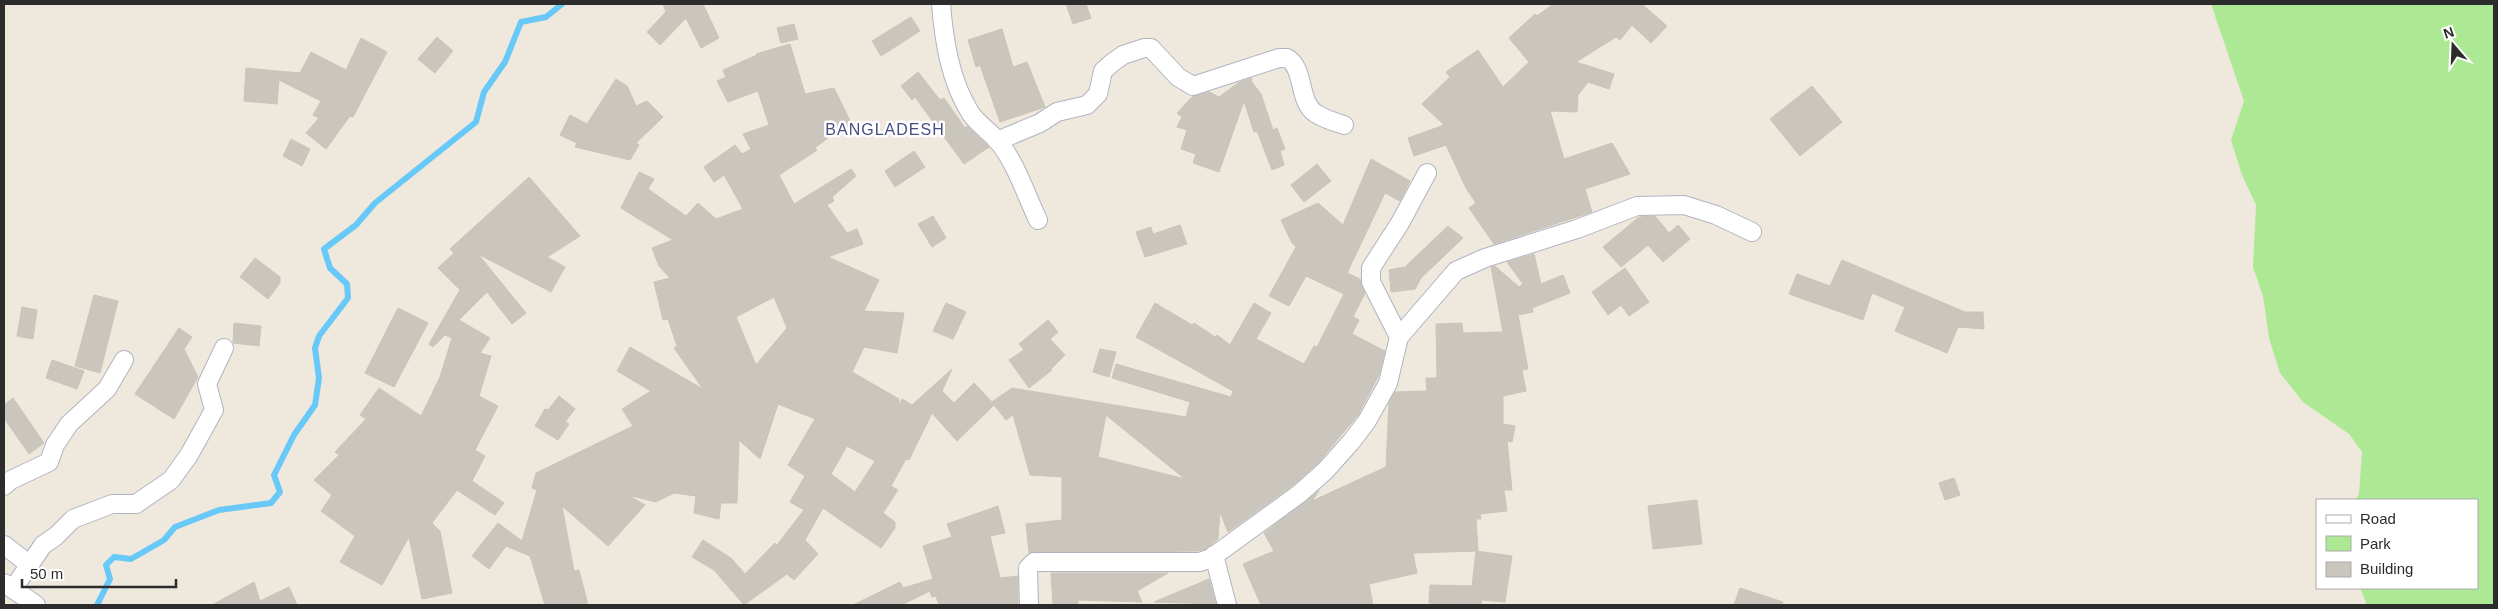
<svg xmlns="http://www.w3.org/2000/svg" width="2498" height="609" font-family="Arial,sans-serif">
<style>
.green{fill:#ade995}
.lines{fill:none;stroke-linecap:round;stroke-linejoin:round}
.stream{stroke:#68c9f8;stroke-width:6}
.building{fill:#cac5bd;stroke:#cac5b6;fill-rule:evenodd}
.minor-casing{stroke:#b1b3c1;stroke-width:20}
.minor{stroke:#fff;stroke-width:18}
.labels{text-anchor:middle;stroke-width:5;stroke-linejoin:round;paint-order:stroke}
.quarter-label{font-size:16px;letter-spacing:1px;fill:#484e81;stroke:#fff}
</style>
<rect width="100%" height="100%" fill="#efe8dd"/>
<path class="green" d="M2211 4H2494V605H2367L2360 588H2477V500H2355L2359 494 2362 452 2349 434 2303 402 2280 373 2269 338 2263 296 2253 267 2256 205 2242 175 2231 140 2244 101Z"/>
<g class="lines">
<path class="stream" d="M97 605 110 579 106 565 114 557 131 559 164 540 175 527 219 510 271 503 280 492 274 475 294 435 315 405 319 378 315 348 319 336 348 298 347 284 330 268 324 249 356 225 375 203 476 122 484 92 505 62 521 22 546 17 562 4"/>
</g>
<g class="building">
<path d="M663 4H703L719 38 701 48 686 18 660 45 647 32 666 12Z"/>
<path d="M1066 4H1086L1091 18 1073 24Z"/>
<path d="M1553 4H1642L1667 26 1651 43 1632 25 1620 40 1616 37 1576 62 1614 74 1609 89 1588 82 1578 95 1577 112 1550 111 1564 159 1612 143 1630 174 1585 189 1592 212 1494 244 1469 208 1476 203 1466 188 1446 145 1414 156 1408 138 1444 125 1422 104 1450 77 1446 72 1478 50 1503 87 1529 62 1509 38 1535 14 1537 16Z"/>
<path d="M911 17 920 31 881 56 872 41Z"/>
<path d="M794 24 798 39 781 43 777 28Z"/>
<path d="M1002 29 1013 67 1027 62 1045 107 1000 122 980 65 976 67 968 40Z"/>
<path d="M437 37 453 51 435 73 418 59Z"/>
<path d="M361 38 387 52 353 117 350 116 326 149 306 133 319 118 313 115 321 101 279 80 277 104 244 101 246 68 300 73 311 52 346 70Z"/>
<path d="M790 44 805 94 834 88 853 127 838 130 815 148 817 150 779 175 794 204 851 169 856 176 832 197 834 201 827 205 847 233 857 229 863 244 828 257 879 280 864 311 904 313 897 353 864 347 852 372 899 399V407L902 399 912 405 952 369 942 391 954 403 974 383 992 402 1012 388 1186 417 1190 402 1112 378 1116 364 1231 397 1233 391 1136 337 1155 303 1192 325 1194 323 1215 337 1217 335 1230 345 1254 303 1271 313 1256 339 1304 364 1314 346 1317 347 1344 294 1306 276 1289 306 1269 296 1296 247 1292 243 1281 220 1318 203 1343 225 1371 159 1410 181 1400 201 1385 193 1347 273 1360 279 1365 293 1353 317 1359 320 1352 334 1385 351 1379 375 1358 415 1318 463 1292 486 1228 532 1220 512 1218 539 1206 549 1198 551 1029 553 1026 524 1062 520V477L1030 475 1013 415 1006 420 994 405 957 441 932 413 909 460 906 459 891 486 898 490 883 513 895 522V528L881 548 823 508 805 540 818 554 794 580 787 574 744 605 714 570 692 557 703 540 731 558 745 574 775 543 777 545 804 510 790 502 805 476 788 465 815 419 778 404 760 459 739 440 737 503H721L719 519 694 513 696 496 674 493 656 502 628 495 645 505 608 546 562 506 574 571 579 570 588 605H545L530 556 506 546 489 569 472 556 498 523 522 541 537 490 532 488 536 473 633 426 622 409 651 391 617 371 630 347 703 389 674 348 677 346 668 319 663 320 654 282 670 278 659 266 652 248 673 240 621 208 639 172 654 179 648 189 686 216 698 203 716 219 743 209 724 175 714 182 704 167 735 145 742 154 751 149 743 134 769 125 758 91 728 102 717 81 726 77 723 70 757 55 756 54ZM774 297 787 328 756 365 736 317ZM1106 415 1185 479 1098 457ZM847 446 875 461 855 492 831 474Z"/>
<path d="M918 72 940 100 944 98 965 128 967 126 989 147 964 164 915 97 912 100 901 86Z"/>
<path d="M1252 78 1251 81 1261 94 1273 130 1277 128 1285 149 1280 151 1284 165 1272 170 1257 131 1254 132 1244 101 1219 172 1193 163 1196 154 1181 149 1187 130 1177 127 1182 117 1177 113 1192 97 1209 92 1219 97 1238 83Z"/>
<path d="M616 79 627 86 636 106 647 101 663 117 636 143 639 145 630 160 575 147 577 143 560 135 570 115 587 124Z"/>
<path d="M1812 86 1842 122 1800 156 1770 119Z"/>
<path d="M291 139 310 149 302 166 283 156Z"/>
<path d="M914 151 925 167 895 187 885 171Z"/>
<path d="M1317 164 1331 181 1304 202 1291 185Z"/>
<path d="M529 177 580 236 547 257 565 267 551 292 478 254 526 313 512 324 487 292 459 320 490 338 480 353 491 356 479 396 498 406 475 450 485 456 472 481 504 503 495 515 457 490 432 523 440 531 452 593 422 599 409 537 382 585 340 562 355 536 321 511 332 495 314 480 339 455 335 452 366 419 360 415 379 388 421 416 440 377 452 338 445 335 433 347 429 344 460 290 438 268 454 253 450 249Z"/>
<path d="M933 216 946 238 932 247 918 224Z"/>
<path d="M1655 216 1669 233 1678 225 1690 239 1663 262 1648 245 1621 267 1603 247 1639 217Z"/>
<path d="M1180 225 1187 244 1145 257 1136 232 1151 227 1153 234Z"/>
<path d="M1448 226 1463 238 1421 278 1415 289 1391 292 1389 270 1405 267Z"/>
<path d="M1534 254 1541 284 1563 275 1570 293 1532 308 1533 312 1518 315 1528 369 1522 370 1526 391 1503 396V424L1515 426 1512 442 1507 441 1512 490H1504L1507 511 1480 514 1481 519H1476L1478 551 1413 553 1417 573 1369 584 1373 605H1261L1243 564 1274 551 1264 533 1319 491 1312 501 1386 467 1389 403 1395 392 1427 391 1426 378H1437L1436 324 1462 323 1463 333 1503 332 1491 267 1495 266 1519 287 1523 284 1507 262Z"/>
<path d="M255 258 280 277V283L268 299 240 277Z"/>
<path d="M1842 260 1965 312H1983L1984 329 1958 327 1947 353 1895 331 1905 307 1872 293 1863 320 1789 294 1797 274 1830 286Z"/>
<path d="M1625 268 1649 302 1629 316 1621 305 1608 315 1592 292Z"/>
<path d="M94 295 118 301 100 373 75 366Z"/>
<path d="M946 303 966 312 953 339 933 331Z"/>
<path d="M22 307 37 310 33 339 17 336Z"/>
<path d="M398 308 428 323 394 387 365 373Z"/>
<path d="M1048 320 1058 332 1050 339 1065 355 1051 369 1052 370 1029 388 1009 360 1024 350 1019 344Z"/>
<path d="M234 323 261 326 259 346 233 343Z"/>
<path d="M179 328 192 337 184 349 198 377 174 419 135 394Z"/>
<path d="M1100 349 1116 352 1109 377 1093 372Z"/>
<path d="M52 360 84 371 77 389 46 378Z"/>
<path d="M559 396 575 409 565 422 569 424 558 440 535 426 545 409 548 410Z"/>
<path d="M13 398 44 443 29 454 4 418V405Z"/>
<path d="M1954 478 1960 495 1945 500 1939 483Z"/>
<path d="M1697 500 1702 544 1653 549 1648 506Z"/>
<path d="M998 506 1005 533 990 536 1000 578 1018 576V604L939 605 936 596 932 597 930 591 901 605H853L900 582 903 588 933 579 923 546 952 537 947 524Z"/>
<path d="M1476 551 1512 556 1505 602 1482 600 1481 605 1429 603 1430 585 1472 586Z"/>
<path d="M1051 573H1168L1137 591 1142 602 1078 600V605H1053Z"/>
<path d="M1209 579 1216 604 1154 602Z"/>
<path d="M254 582 260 601 289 587 297 605H212Z"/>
<path d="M1740 588 1783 602 1782 605H1734Z"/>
</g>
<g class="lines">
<defs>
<g id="minor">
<path d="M941 4C944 41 950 81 971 114 979 125 990 132 998 141 1016 163 1026 195 1038 220"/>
<path d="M997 141 1040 123 1057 112 1087 105 1098 94 1103 71 1112 63 1123 55 1144 48H1151L1178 77 1193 86 1279 58H1287C1305 68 1298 101 1315 113 1324 119 1334 122 1344 125"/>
<path d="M1399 337 1456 271 1485 258 1577 229 1637 206 1684 205 1716 215 1752 232"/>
<path d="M4 486 11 480 49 462 55 445 69 424 107 389 124 360"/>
<path d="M4 545 30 565"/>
<path d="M1214 555 1227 605"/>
<path d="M4 583 36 605"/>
<path d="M13 589 43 545 56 536 73 519 112 504H136L171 480 189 455 214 410 207 384 224 348"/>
<path d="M1029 605 1028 568 1034 562H1200L1211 558 1299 494 1325 471 1351 442 1367 421 1388 383 1399 337 1371 282V268L1400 223 1427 173"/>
</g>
</defs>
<use href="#minor" class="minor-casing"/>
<use href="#minor" class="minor"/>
</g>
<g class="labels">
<g class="quarter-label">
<text x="885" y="135">BANGLADESH</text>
</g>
</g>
<rect width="2498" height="609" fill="none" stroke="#2c2c2c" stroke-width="10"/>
<rect x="2316" y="499" width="162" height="90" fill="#ffffff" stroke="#ababab"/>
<rect x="2326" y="515" width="25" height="8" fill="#ffffff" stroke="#ababab"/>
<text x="2360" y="524" font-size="15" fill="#2c2c2c">Road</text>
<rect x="2326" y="536" width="25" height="15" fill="#ade995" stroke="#ababab"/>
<text x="2360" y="549" font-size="15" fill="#2c2c2c">Park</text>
<rect x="2326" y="562" width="25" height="15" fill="#cac5bd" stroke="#ababab"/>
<text x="2360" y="574" font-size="15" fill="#2c2c2c">Building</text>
<g transform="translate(2453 45) rotate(341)" stroke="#ffffff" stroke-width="4" paint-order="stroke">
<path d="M0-4L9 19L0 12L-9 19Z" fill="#2c2c2c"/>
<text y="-8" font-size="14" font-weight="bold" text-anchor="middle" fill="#2c2c2c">N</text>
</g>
<path d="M22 579v8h154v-8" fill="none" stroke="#2c2c2c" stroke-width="2.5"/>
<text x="30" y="579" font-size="15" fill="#2c2c2c" stroke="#ffffff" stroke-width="4" paint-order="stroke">50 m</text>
</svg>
